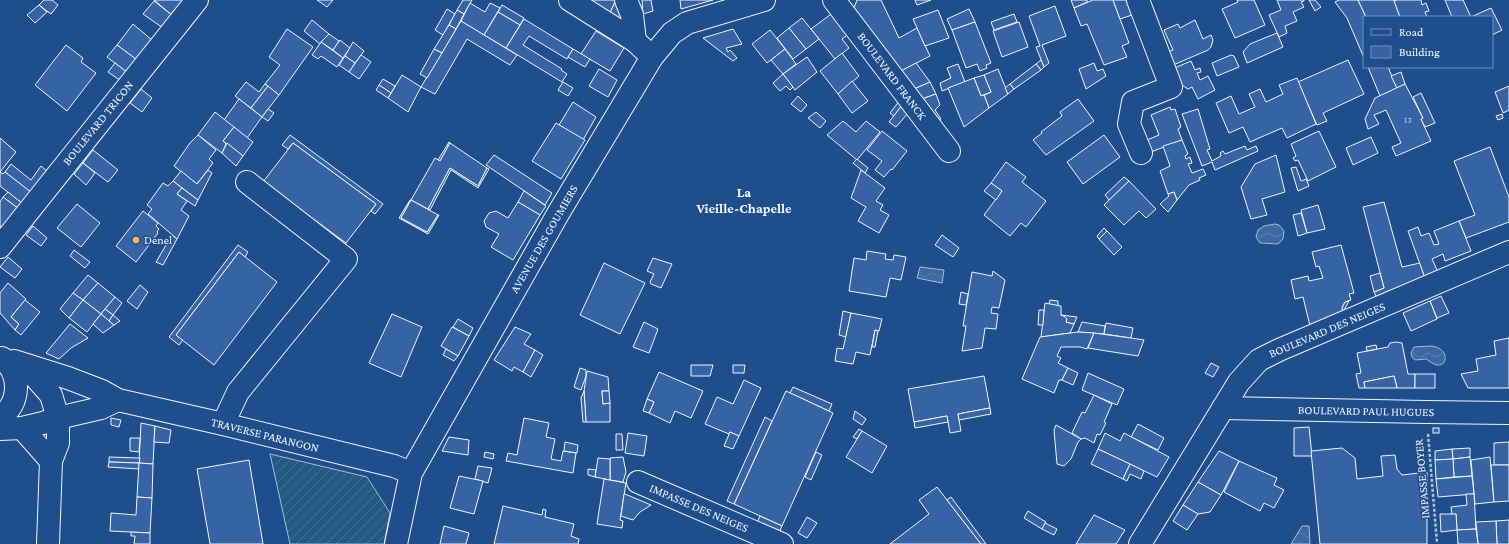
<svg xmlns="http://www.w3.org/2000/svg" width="1509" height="544" font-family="'Crimson Pro',serif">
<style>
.garden{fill:url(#garden-furrows);stroke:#a8bbd7}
.water{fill:url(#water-waves);stroke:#a8bbd7}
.building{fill:#3563a3;stroke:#f2f6ff}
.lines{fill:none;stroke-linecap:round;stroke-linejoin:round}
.minor-casing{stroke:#f2f6ff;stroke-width:24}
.path{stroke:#b3c4dc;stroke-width:2.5;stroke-dasharray:3 2;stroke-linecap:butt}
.minor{stroke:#1f4e8c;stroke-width:22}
.poi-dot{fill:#ffb74d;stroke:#1f4e8c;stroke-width:1.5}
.labels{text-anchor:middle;stroke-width:3;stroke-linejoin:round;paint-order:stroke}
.number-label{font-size:10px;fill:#c3d1e8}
.street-label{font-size:12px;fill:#f2f6ff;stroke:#1f4e8c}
.poi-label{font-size:12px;fill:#f2f6ff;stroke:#1f4e8c;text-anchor:start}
.quarter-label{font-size:14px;font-weight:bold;fill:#f2f6ff;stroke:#1f4e8c}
</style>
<defs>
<pattern id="garden-furrows" width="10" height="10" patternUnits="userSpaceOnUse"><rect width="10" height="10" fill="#245a82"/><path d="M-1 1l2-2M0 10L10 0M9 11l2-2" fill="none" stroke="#447295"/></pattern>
<pattern id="water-waves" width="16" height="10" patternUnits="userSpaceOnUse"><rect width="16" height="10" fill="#3b69a3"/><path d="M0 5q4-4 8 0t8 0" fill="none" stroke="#587fb1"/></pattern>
</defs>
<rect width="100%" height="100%" fill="#1f4e8c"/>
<path class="garden" d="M270 454 367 477 390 513 384 544H290Z"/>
<g class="water">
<path d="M1275 224 1279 225 1284 231 1283 239 1278 244C1276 244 1262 243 1260 243L1256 237 1258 230 1264 226Z"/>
<path d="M920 267 944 270 942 283 917 278Z"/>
<path d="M1431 346C1449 348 1449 366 1437 365 1433 364 1429 361 1426 359L1415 360 1412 357 1411 353 1414 347Z"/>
<path d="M1302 526H1309L1310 544H1291Z"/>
</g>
<g class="building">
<path d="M44 0H52L58 5 51 14 39 5Z"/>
<path d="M154 0H185L173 16Z"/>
<path d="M317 0H333L327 7Z"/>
<path d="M463 0H472L464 14 457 10Z"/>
<path d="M591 0H616L608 17 590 4Z"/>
<path d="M616 0 626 13 619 24 608 17Z"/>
<path d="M642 0H651L653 11 643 14Z"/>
<path d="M680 0H713L681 9Z"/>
<path d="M857 0H881L899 38 917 28 930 56 899 72 854 8Z"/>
<path d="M915 0H931L917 5Z"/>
<path d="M1071 0H1087V2L1074 8Z"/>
<path d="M1093 0H1113L1129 43 1122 46 1127 57 1104 65 1087 24 1081 26 1074 8Z"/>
<path d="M1113 0H1126L1132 15 1120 19Z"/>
<path d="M1237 0H1254L1265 25 1235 38 1222 9 1238 2Z"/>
<path d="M1277 0H1304V1L1301 2 1304 7 1293 12 1297 21 1285 26 1287 33 1279 37 1269 15 1281 10Z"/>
<path d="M1309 0H1315L1321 7 1315 11Z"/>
<path d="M1339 0H1358L1366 17H1364V58L1347 18 1335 2Z"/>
<path d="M1358 0H1394L1400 17H1366Z"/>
<path d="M1397 0H1421L1422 5 1426 3 1429 11 1425 12 1427 17H1400L1394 1Z"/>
<path d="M1445 0H1463L1471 17 1491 8 1502 30 1492 35V17H1452Z"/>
<path d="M154 1 173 16 163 28 143 14Z"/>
<path d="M470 3 485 12 490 3 500 8 484 35 461 21Z"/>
<path d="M39 5 47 12 35 23 27 15Z"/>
<path d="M502 5 524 18 520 25 498 12Z"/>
<path d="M1055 6 1066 36 1042 45 1049 63 1044 67 1036 47 1040 46 1029 16Z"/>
<path d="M447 9 455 14 443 35 435 30Z"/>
<path d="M969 9 975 22 952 30 947 19Z"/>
<path d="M457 10 464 14 456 29 449 25Z"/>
<path d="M938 10 949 38 925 46 913 19Z"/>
<path d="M498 12 520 25 506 48 484 35Z"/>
<path d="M834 12 850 33 842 39 849 48 835 59 811 29Z"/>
<path d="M1014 14 1017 22 994 30 991 22Z"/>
<path d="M802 18 819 39 806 49 789 28Z"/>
<path d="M524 19 573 49 567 59 529 36 523 45 562 69 561 70 567 74 562 82 506 48Z"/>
<path d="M312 20 329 34 320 44 304 31Z"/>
<path d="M1195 20 1203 39 1211 35 1213 40 1211 47 1208 50 1171 66 1165 53 1173 50 1164 30 1178 24 1180 28Z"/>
<path d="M461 21 517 55 510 65 467 39 435 94 421 87Z"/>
<path d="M975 22 991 63 986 65 987 68 980 71 977 64 966 68 952 30Z"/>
<path d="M1019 22 1028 47 1002 57 993 31Z"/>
<path d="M133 24 153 41 137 60 117 45Z"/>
<path d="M449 25 456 29 442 53 434 49Z"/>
<path d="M789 28 806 49 793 59 777 38Z"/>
<path d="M287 29 313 47 279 95 265 84 280 65 269 57Z"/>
<path d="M733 29 742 44 726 48 728 52 730 50 737 58 733 61 703 38Z"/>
<path d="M770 30 785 49 767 63 752 44Z"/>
<path d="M596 31 624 48 610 71 581 54Z"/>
<path d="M1277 33 1283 47 1247 63 1243 52 1250 44Z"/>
<path d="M329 34 339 41 333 50 321 42Z"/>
<path d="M340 40 350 48 343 58 333 50Z"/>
<path d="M321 42 343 58 337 67 321 56 318 59 312 55Z"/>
<path d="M353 42 364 51 355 63 345 56Z"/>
<path d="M66 45 83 58 81 62 96 73 67 111 35 85Z"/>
<path d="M117 45 137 60 128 73 107 57Z"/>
<path d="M434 49 442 53 427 78 420 74Z"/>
<path d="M573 49 590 59 585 67 568 57Z"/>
<path d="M785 49 796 64 783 74 771 60Z"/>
<path d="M842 53 859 76 838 94 820 71Z"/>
<path d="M361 55 371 62 359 79 349 72Z"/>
<path d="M1231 55 1234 56 1239 67 1217 76 1212 63Z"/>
<path d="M345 56 355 63 349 72 339 65Z"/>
<path d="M807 57 817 72 795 90 783 74Z"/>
<path d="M1041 60 1044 67 1041 70 1036 64Z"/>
<path d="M1348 60 1364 94 1323 113 1327 121 1317 125 1298 82Z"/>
<path d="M1191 61 1195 70 1200 68 1201 72 1197 73 1200 80 1208 76 1215 90 1198 99 1192 87 1188 89 1177 82 1172 69Z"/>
<path d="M115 63 128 73 121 81 108 72Z"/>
<path d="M916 63 930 82 912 90 899 72Z"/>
<path d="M1094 63 1097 71 1103 69 1106 76 1086 89 1079 69Z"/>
<path d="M958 64 965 82 942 91 940 83 951 78 947 68Z"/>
<path d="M1036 64 1041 70 1014 89 1010 84Z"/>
<path d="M1368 67H1388L1397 88 1380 96Z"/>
<path d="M599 69 617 80 608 97 589 86Z"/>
<path d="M998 69 1008 94 989 108 984 95 991 92 984 75Z"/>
<path d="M1401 72 1405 84 1397 88 1391 76Z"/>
<path d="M783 74 793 87 790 90 786 86 780 91 773 83Z"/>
<path d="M402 75 421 87 408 112 388 98Z"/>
<path d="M984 75 991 92 981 96 974 78Z"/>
<path d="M974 78 981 96 984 95 989 108 964 127 948 88Z"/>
<path d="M1297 78 1316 124 1287 138 1282 128 1250 142 1243 127 1229 133 1216 103 1231 96 1239 114 1255 107 1249 94 1260 89 1266 102 1283 94 1279 85Z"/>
<path d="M383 79 395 86 391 93 379 85Z"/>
<path d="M852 81 868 101 852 113 838 94Z"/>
<path d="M246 82 259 92 265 84 268 86 251 108 235 96Z"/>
<path d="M563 82 573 88 568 96 558 90Z"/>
<path d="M930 82 936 94 919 100 912 90Z"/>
<path d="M1010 84 1014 89 1008 94 1005 88Z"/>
<path d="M1405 84 1423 118 1421 119 1431 141 1396 156 1392 147 1401 143 1386 110 1374 115 1379 124 1368 129 1365 119 1375 98Z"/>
<path d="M379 85 391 93 388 98 376 90Z"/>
<path d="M268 86 279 95 262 117 251 108Z"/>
<path d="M1509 86V110L1503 113 1495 92Z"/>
<path d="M141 89 152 98 142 112 130 103Z"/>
<path d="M1421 93 1435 123 1425 127 1421 119 1423 118 1413 97Z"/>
<path d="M936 94 940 105 935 110 941 119 936 123 919 100Z"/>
<path d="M798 96 807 105 801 112 791 104Z"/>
<path d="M239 99 262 117 247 138 224 120Z"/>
<path d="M1078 99 1094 121 1046 155 1033 140 1042 133 1041 132 1062 116 1060 112Z"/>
<path d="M900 100 903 104 894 116 890 113Z"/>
<path d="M573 102 596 117 583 140 559 125Z"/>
<path d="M903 104 909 112 896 127 889 122Z"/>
<path d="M1170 107 1171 110 1175 109 1181 127 1178 129 1182 140 1151 152 1147 140 1159 135 1151 115Z"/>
<path d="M268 109 274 113 268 121 262 117Z"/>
<path d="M1198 109 1210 149 1207 150 1212 161 1221 156 1220 153 1223 151 1225 154 1245 146 1247 150 1256 146 1258 151 1215 170 1212 162 1202 166 1182 114Z"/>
<path d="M215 112 234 127 223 141 226 144 222 153 198 135Z"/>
<path d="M816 112 826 121 820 128 808 118Z"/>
<path d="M1502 114 1503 118 1498 120 1496 116Z"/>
<path d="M843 121 856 132 866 121 880 132 857 160 827 135Z"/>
<path d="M556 123 585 140 561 179 532 161Z"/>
<path d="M234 127 253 142 243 156 223 141Z"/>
<path d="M882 131 907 151 892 170 891 169 884 177 875 170 882 161 867 150Z"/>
<path d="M1319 131 1336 167 1308 181 1298 160 1295 161 1293 158 1296 156 1291 144Z"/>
<path d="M198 135 216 150 209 159 213 163 197 184 174 166 190 143Z"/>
<path d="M290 135 383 204 375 214 371 211 376 204 293 143 288 149 282 145Z"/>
<path d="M1104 135 1120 157 1083 184 1067 162Z"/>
<path d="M1371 137 1378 153 1353 165 1346 148Z"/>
<path d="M0 138 16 152 0 172Z"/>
<path d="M1182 140 1188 154 1185 156 1186 159 1190 157 1192 163 1188 164 1192 173 1203 169 1206 175 1199 178 1200 180 1189 185 1177 200 1174 192 1168 194 1160 171 1170 166 1163 146Z"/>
<path d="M449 142 450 143 440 161 438 160Z"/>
<path d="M227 143 243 156 236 166 222 153Z"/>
<path d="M293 143 376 204 346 243 263 182Z"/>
<path d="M450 143 487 168 478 186 450 168 428 209 411 200 435 158 440 161Z"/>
<path d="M1490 147 1509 197V222L1466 238 1459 221 1475 215 1454 161Z"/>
<path d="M93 150 118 170 108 182 83 163Z"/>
<path d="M494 155 552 193 545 205 486 165Z"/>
<path d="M1276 155 1285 192 1262 199 1267 215 1251 219 1241 187 1255 164Z"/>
<path d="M857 159 868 168 865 173 853 163Z"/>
<path d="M1006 162 1026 177 1022 182 1046 201 1026 227 1021 223 1010 236 984 215 1002 191 991 183Z"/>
<path d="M83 163 95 173 86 185 74 174Z"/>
<path d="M11 164 31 180 41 166 48 172 32 193 5 172Z"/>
<path d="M1296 167 1301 181 1306 179 1309 186 1298 191 1291 168Z"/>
<path d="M450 168 478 186 487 168 489 169 478 188 451 170 430 210 428 209Z"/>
<path d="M208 170 212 173 198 200 173 181 181 171 197 184Z"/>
<path d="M861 170 885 188 876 201 883 205 880 210 889 215 879 233 858 221 866 207 851 198Z"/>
<path d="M0 172 3 174 5 172 32 193 23 204 0 186Z"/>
<path d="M1124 177 1129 181 1109 200 1105 195Z"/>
<path d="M173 181 182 188 177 194 187 201 181 210 189 216 177 239 148 214 152 209 147 205 163 183 168 186Z"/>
<path d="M1129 181 1156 209 1146 218 1139 211 1124 225 1104 205Z"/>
<path d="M991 183 1002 191 996 200 984 191Z"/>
<path d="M182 188 198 200 195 206 177 194Z"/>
<path d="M524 191 546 206 540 215 518 202Z"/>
<path d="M8 192 23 204 19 209 3 197Z"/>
<path d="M1174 192 1177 200 1168 212 1160 204 1169 196 1168 194Z"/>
<path d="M3 197 19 209 4 229 0 226V202Z"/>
<path d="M410 200H411L401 218 427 232 438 215H439L428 234 399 218Z"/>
<path d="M411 200 438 215 427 232 401 218Z"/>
<path d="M518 202 540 215 513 260 491 247 499 234 486 227 484 221 489 213 496 211 508 218Z"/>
<path d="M1384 202 1402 267 1420 263 1425 278 1386 292V294L1377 298 1374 292 1384 288 1363 207Z"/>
<path d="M77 204 100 223 81 247 57 228Z"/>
<path d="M1318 205 1325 229 1307 233 1301 210Z"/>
<path d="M143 211 158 223 156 226 159 229 157 232 158 233 136 262 116 246Z"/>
<path d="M1301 213 1307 233 1298 236 1293 215Z"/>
<path d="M1459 221 1471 251 1445 261 1443 254 1432 259 1438 272 1425 278 1408 231 1418 227 1421 236 1429 233 1434 245 1439 244 1434 231Z"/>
<path d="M33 226 47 238 41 246 26 235Z"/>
<path d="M1104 228 1107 231 1099 239 1097 236Z"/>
<path d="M1107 231 1122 247 1114 255 1099 239Z"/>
<path d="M172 235 177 239 163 265 156 262Z"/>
<path d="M942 235 959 248 953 257 935 245Z"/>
<path d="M238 245 248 252 245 257 239 252 176 335 183 340 179 345 169 337Z"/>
<path d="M1341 245 1354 293 1349 294 1351 300 1345 302 1342 308 1343 312 1310 326 1303 297 1295 299 1291 280 1308 276 1309 281 1323 278 1319 266 1316 267 1312 252Z"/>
<path d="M74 250 90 262 85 268 70 256Z"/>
<path d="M867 251 886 254 885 259 893 260 894 255 906 257 901 280 890 278 886 297 849 291 854 258 866 260Z"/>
<path d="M239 252 277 282 214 365 176 335Z"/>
<path d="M8 257 22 269 15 278 0 267Z"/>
<path d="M653 258 672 264 661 288 651 284 650 282 654 274 647 271Z"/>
<path d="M604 263 645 283 620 334 580 315Z"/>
<path d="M993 271 1005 280 999 308 992 307 991 313 998 314 996 329 985 328 982 348 962 351 966 326H963L972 272 992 276Z"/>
<path d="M1380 273 1384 288 1374 292 1370 276Z"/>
<path d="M88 275 98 283 83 300 73 293Z"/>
<path d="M8 283 26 299 11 317 19 324 15 330 0 313V293Z"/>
<path d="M98 283 115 297 101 314 83 300Z"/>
<path d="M140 285 148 292 137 309 127 301Z"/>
<path d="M961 292 968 294 966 305 959 304Z"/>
<path d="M73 293 83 300 69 318 60 309Z"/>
<path d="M1441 296 1449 313 1437 318 1430 301Z"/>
<path d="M115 297 122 303 113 315 105 309Z"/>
<path d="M25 300 40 312 21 335 15 330 19 324 11 317Z"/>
<path d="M83 300 101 314 87 332 69 318Z"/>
<path d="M1050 300 1058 301V306L1049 304Z"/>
<path d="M1349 301 1343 312 1342 308 1345 302Z"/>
<path d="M1430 301 1437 319 1411 331 1403 313Z"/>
<path d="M1045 303 1061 306V315L1064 316 1067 319 1066 322 1074 324 1070 333 1041 337Z"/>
<path d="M105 309 113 315 109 321 101 314Z"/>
<path d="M1039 310H1044L1043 325H1038Z"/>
<path d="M843 311 851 313 846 337 839 335Z"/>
<path d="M851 313 882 319 879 331 875 330 870 355 856 352 853 364 835 361 837 348 843 349Z"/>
<path d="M101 314 114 325 103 333 93 324Z"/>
<path d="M392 314 422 327 401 377 369 363Z"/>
<path d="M113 315 120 321 114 325 109 321Z"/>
<path d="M1061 315 1077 317 1074 324 1066 322 1067 319 1064 316Z"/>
<path d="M458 319 473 328 469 336 453 327Z"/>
<path d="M644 322 658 329 649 353 633 347Z"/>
<path d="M1082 322 1105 326 1104 334 1078 332Z"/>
<path d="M1106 323 1133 328 1131 338 1104 334Z"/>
<path d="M70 324 88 338 71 348 59 359 46 353Z"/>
<path d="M452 327 469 336 458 356 441 346Z"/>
<path d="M515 327 531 334 524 344 535 350 523 372 514 367 512 371 494 360Z"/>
<path d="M875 330 878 331 875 347H872Z"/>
<path d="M1078 332 1094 333 1087 349 1080 347H1061L1057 356 1061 358 1058 363 1068 368 1062 380H1059L1054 393 1022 379 1040 337Z"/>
<path d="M1094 333 1131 338 1144 340 1138 356 1088 348Z"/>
<path d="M1509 338V388H1468L1461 374 1478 371 1476 359 1496 355 1494 341Z"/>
<path d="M1396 342 1402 343 1408 374H1415V388H1397L1394 376 1364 382 1365 388H1359L1356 374 1361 373 1357 353 1388 347 1390 343Z"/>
<path d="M1376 345 1377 349 1367 351 1366 347Z"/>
<path d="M446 349 458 356 454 361 443 355Z"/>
<path d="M535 350 543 355 531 377 523 372Z"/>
<path d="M1211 363 1219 367 1213 377 1205 373Z"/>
<path d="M691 365H713L710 376H691Z"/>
<path d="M733 365H745L744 373H733Z"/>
<path d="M580 368 586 370V376L581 390 574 387Z"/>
<path d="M1068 368 1078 373 1073 385 1062 380Z"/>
<path d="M587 371 608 377 609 391H602L603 404 610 403V422H586L584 391Z"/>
<path d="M659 372 703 391 691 418 675 411 670 423 649 413 654 402 647 399Z"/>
<path d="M1088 373 1124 389 1117 405 1082 390Z"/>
<rect x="1415" y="374" width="20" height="14"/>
<path d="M984 376 990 408 958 414 961 431 950 433 947 416 914 422 908 389Z"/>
<path d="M1394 376 1397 388H1365L1364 382Z"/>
<path d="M744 380 761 388 739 436 730 432 729 434 705 424 717 397 733 404Z"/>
<path d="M793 387 832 404 829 411 790 393Z"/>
<path d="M584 391 586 422H583L581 398Z"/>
<path d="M602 391H609L610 403 603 404Z"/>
<path d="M786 391 833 413 782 526 734 504Z"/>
<path d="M1094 395 1112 404 1104 422 1106 423 1100 435 1097 434 1094 443 1085 438 1081 439 1072 433 1082 412 1085 413Z"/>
<path d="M647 399 654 402 649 413 643 411Z"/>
<path d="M990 408 991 414 959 420 958 414Z"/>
<path d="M855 411 866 419 862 425 853 419Z"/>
<path d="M947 416 948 422 915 428 914 422Z"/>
<path d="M765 417 772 421 734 504 727 501Z"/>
<path d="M111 418 121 420 119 427 111 425Z"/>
<path d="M524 418 549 423 546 437 555 439 551 459 561 461 563 451 576 453 573 473 506 461 508 453 517 455Z"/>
<path d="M141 423 155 426 153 464 139 463Z"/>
<path d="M1138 424 1164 438 1158 450 1131 437Z"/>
<path d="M1056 425 1081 439 1078 442 1071 459 1064 466 1057 464 1054 430Z"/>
<path d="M155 426 171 430 169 443 154 442Z"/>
<path d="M1309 427 1312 456H1294V428Z"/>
<rect x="1433" y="428" width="6" height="5"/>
<path d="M859 429 862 431 857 439 853 437Z"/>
<path d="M862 431 887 446 872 473 846 457Z"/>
<path d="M730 432 739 436 733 449 724 446Z"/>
<path d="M628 433 647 436 644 456 625 453Z"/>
<path d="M1105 433 1120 441 1124 433 1169 457 1157 477 1098 449Z"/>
<path d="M616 434H622L623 450H616Z"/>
<path d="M449 437 469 440 468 455 442 451Z"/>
<path d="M130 438H140L139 452 130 451Z"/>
<path d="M565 442 578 445 577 453 564 451Z"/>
<path d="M1509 442V465H1494V443Z"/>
<path d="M1342 448 1355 458 1357 479 1383 476 1381 456 1395 455 1397 469 1402 475 1427 472V544H1320L1311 451Z"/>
<path d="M1470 448V457L1453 459 1452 449Z"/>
<path d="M1098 449 1130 464 1123 479 1091 464Z"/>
<path d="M1452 449 1453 459 1435 460V451Z"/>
<path d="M1219 451 1239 461 1221 495 1198 482Z"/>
<path d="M485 452 494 454 493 459 484 457Z"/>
<path d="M816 452 822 455 811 480 805 477Z"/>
<path d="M109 457 140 458 139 463 109 462Z"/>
<path d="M623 457 626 472 623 482 610 480V458Z"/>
<path d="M1470 457 1472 476 1454 477 1453 459Z"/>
<path d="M1490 457 1494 502 1475 504 1471 460Z"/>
<path d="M598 458 610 459V480L595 477Z"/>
<path d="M1453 459 1454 477 1436 479 1435 460Z"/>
<path d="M249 460 263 544H210L197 469Z"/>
<path d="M1239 461 1277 478 1274 485 1284 490 1274 508 1264 503 1260 511 1224 492Z"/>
<path d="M109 462 139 463V469L108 467Z"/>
<path d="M139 463 153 464 152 498 137 497Z"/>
<path d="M1130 464 1144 471 1141 479 1130 474 1127 481 1123 479Z"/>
<path d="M1491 465H1509V501L1494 502Z"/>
<path d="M478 466 492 468 488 483 475 479Z"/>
<path d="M588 469 596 470 595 477 588 475Z"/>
<path d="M459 476 483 481 474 514 450 508Z"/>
<path d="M1472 476 1474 494 1438 497 1436 479Z"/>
<path d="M604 479 626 483 620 520 623 521 622 528 597 524Z"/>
<path d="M1198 482 1221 495 1210 512 1198 514 1183 505Z"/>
<path d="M937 487 981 544H890L929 514 919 500Z"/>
<path d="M624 494H625L651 505 640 512 633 520 621 516Z"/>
<path d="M1466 494H1474L1476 529 1457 530 1456 514 1452 515 1451 507 1467 505Z"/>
<path d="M137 497 152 498 150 533 110 531 111 513 136 515Z"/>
<path d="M951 497 986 544H981L947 500Z"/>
<path d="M1183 505 1198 514 1187 530 1173 521Z"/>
<path d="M503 506 542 515 543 509 546 510 545 517 574 524 571 536 579 539 578 544H494Z"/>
<path d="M1028 511 1046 522 1042 529 1024 518Z"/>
<path d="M1440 514H1456L1457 530 1441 532Z"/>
<path d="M1094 515 1125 530 1116 544H1076Z"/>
<path d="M760 516 782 526 779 533 757 523Z"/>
<path d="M807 517 817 523 807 538 798 533Z"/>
<path d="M1509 520V544H1497L1496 521Z"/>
<path d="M1496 521 1497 544H1478L1476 522Z"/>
<path d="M1045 523 1057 529 1054 535 1042 529Z"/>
<path d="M444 526 469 533 466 544H440Z"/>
<path d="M1476 529 1478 544H1458L1457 530Z"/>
<path d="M131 532 150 533V544H134L135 536H131Z"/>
</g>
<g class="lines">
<defs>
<g id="minor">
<path d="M570 0 635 41 652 57"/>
<path d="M626 0 632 15 635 41"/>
<path d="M834 0 949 151"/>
<path d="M1138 0 1171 87 1133 102 1129 124 1141 153"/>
<path d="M0 247 197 0"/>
<path d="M14 361 68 378 102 391 118 400 223 424 394 466 411 473"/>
<path d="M21 366 35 377 51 395 58 418V443L51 461 48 544"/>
<path d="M1223 408 1426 412 1509 413"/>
<path d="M0 418C21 402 21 374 2 358"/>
<path d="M223 424 238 392 346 259 247 182"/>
<path d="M22 428 51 461"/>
<path d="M0 429 22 428 43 423 58 418 101 408 118 400"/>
<path d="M638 482 782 544"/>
<path d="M396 544 411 473 559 212 652 57 672 33 687 23 764 0"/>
<path d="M1140 544 1239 382 1259 360 1279 350 1509 252"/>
</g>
</defs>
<use href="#minor" class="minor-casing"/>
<path class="path" d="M1428 434 1437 543"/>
<use href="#minor" class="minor"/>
</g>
<circle class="poi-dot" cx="136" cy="240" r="4"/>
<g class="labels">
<g class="number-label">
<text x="1408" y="123">13</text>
</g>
<g class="street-label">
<text transform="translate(892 76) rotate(53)" y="4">BOULEVARD FRANCK</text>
<text transform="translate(98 123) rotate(-51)" y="4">BOULEVARD TRICON</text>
<text transform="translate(544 239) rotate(-60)" y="4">AVENUE DES GOUMIERS</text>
<text transform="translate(1327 330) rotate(-23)" y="4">BOULEVARD DES NEIGES</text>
<text transform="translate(1366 411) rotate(1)" y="4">BOULEVARD PAUL HUGUES</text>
<text transform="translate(265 435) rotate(14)" y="4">TRAVERSE PARANGON</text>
<text transform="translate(1422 479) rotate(-95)" y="4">IMPASSE BOYER</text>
<text transform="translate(699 508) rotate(23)" y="4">IMPASSE DES NEIGES</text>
</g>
<g class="poi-label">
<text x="144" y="244">Denel</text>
</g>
<g class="quarter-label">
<text x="744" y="197">La<tspan x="744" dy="16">Vieille-Chapelle</tspan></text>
</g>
</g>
<rect x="1363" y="16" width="130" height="52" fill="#1f4e8c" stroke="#7391ba"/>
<rect x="1371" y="29" width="20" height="6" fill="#1f4e8c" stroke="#7391ba"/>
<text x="1399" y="36" font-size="12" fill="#f2f6ff">Road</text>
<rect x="1371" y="46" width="20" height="12" fill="#3563a3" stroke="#7391ba"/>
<text x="1399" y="56" font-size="12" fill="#f2f6ff">Building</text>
</svg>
